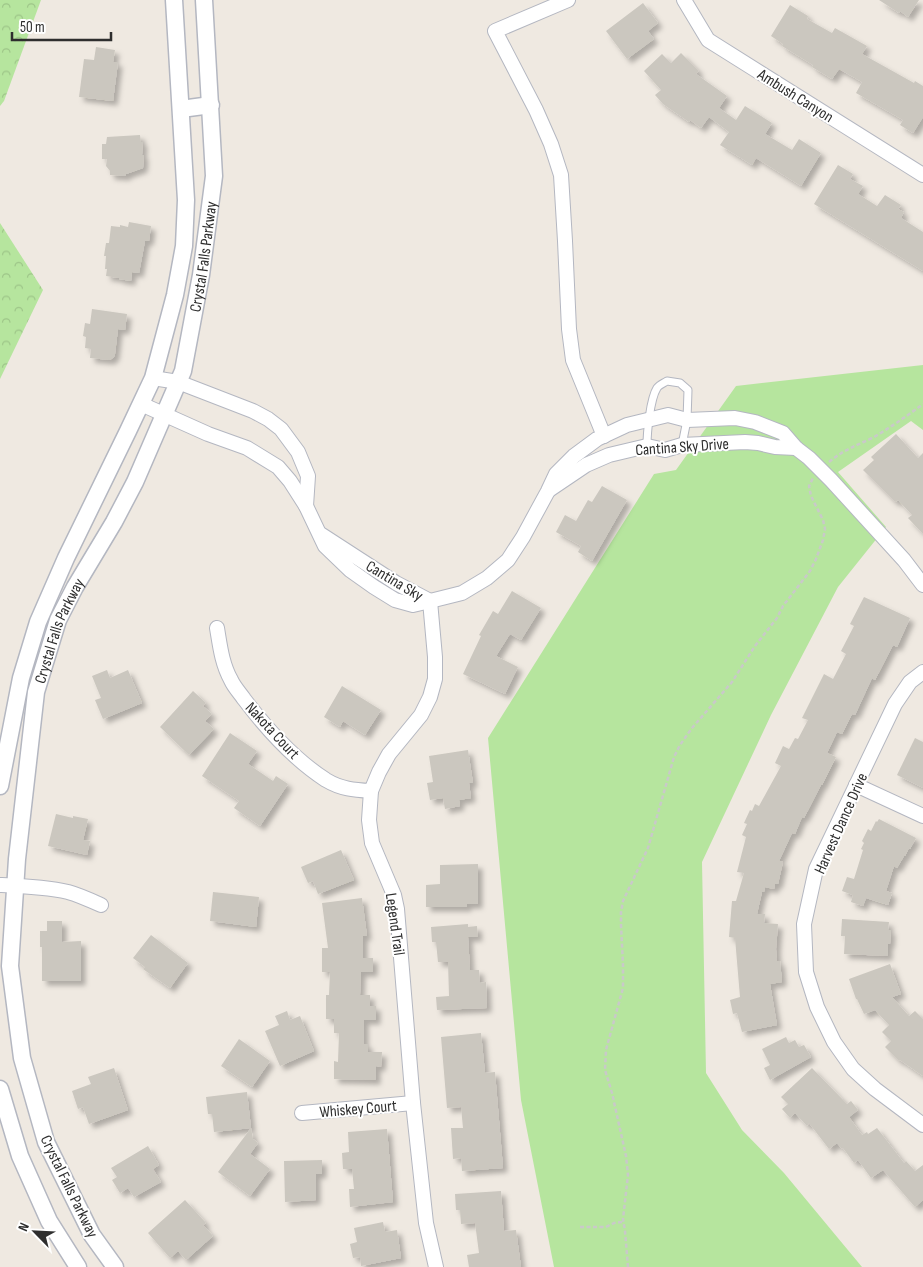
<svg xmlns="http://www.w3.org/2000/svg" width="923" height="1267" font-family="'Sofia Sans Condensed',sans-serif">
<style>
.grass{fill:#b6e59e}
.forest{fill:url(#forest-crowns)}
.building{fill:#cbc7bf;filter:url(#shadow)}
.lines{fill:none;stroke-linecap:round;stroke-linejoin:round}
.service-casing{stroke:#b4b7c1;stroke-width:9}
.minor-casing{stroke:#b4b7c1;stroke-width:16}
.tertiary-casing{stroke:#b4b7c1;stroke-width:19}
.path{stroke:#c9c9c9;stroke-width:2.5;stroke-dasharray:4 2.5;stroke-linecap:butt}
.service{stroke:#fff;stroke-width:7}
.minor{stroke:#fff;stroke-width:14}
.tertiary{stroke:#fff;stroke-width:16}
.labels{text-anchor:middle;stroke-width:4;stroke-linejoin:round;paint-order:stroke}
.street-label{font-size:16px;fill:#2e2e2e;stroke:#fff}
</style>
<defs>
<pattern id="forest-crowns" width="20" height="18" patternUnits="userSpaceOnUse" patternTransform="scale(1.25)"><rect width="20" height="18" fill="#b6e59e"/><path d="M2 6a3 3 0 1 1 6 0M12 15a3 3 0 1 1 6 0" fill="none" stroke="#9dc588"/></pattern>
<filter id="shadow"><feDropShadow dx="4.5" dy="4.5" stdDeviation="2.5" flood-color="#0004"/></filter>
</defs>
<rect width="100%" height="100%" fill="#efe9e1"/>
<path class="grass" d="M923 365V430L911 421 838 472 886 527 838 587 771 715 702 862 706 1073 742 1130 784 1173 862 1267H554L521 1100 488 738 654 474 676 470 736 386Z"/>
<g class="forest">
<path d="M0 0H41L4 101 0 106Z"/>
<path d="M0 223 43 290 0 379Z"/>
</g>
<g class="building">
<path d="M879 0H919L908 17 900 11 899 13Z"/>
<path d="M643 3 658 23 648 31 654 39 627 59 606 31Z"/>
<path d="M790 5 808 16 807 19 832 33 835 28 867 46 862 54 914 83 915 81 923 86V117L913 133 900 125 903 120 856 93 862 82 839 69 832 79 812 67 813 65 782 46 783 44 771 36Z"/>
<path d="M96 47 115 50 113 62H118L113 101 79 97 84 59 94 60Z"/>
<path d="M681 53 699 71 696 74 727 96 719 108 736 120 745 106 772 123 765 134 792 150 799 139 821 153 801 186 756 158 752 165 720 145 729 132 709 117 701 128 690 120 689 122 663 104 655 95 661 90 644 71 662 54 671 63Z"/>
<path d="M140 135 141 142H143L142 155H144L143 168 126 174V176L110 175V171L106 166 107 159H102V144H106L107 137Z"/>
<path d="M838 165 853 174 850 179 863 186 858 194 877 206 885 195 901 205 898 209 904 212 901 218 923 232V271L814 204Z"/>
<path d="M129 222 151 226 149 241H145L139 273 132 272 131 281 119 279V278L106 276 107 269H105L106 256H104L106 243H109L111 226 120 227V225L128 227Z"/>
<path d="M92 309 127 314 125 330 118 329 115 354 114 357 110 360 90 358 91 349 85 348 86 337 83 336 85 323 90 324Z"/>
<path d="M896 434 918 458 923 453V534L908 518 912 515 898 500 895 502 863 470 874 460 871 457Z"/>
<path d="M602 486 627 500 592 561 578 552 581 546 556 532 565 515 576 521 588 500 592 502Z"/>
<path d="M512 591 541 608 521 640 510 634 496 656 518 667 505 694 463 674 481 636 479 635 493 611 498 614Z"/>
<path d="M864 597 910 618 897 647 893 645 875 680 872 678 855 715 852 714 842 734 837 732 827 753 836 757 822 785H821L804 818 802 817 795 834 792 833 779 861 783 862 778 884H775L774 889 765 887 764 892H762L757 914H765L764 923 778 924 776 949 777 961H780L782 982 770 984 777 1025 742 1032 737 1013 733 1014 730 1000 740 997 735 938 729 937 732 901H736L744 873 737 872 746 837 742 835 747 824 744 823 750 810 752 811 755 804 759 806 781 766 775 763 783 746 789 749 795 738 798 739 808 720 802 718 824 674 833 679 846 654 841 651 854 626 850 624Z"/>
<path d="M107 670 110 678 128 670 142 703 103 719 95 700 101 698 92 676Z"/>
<path d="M342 686 381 710 365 735 343 721 340 727 324 717Z"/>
<path d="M193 691 206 703 203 706 212 714 205 721 214 729 189 755 160 727Z"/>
<path d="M230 733 257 751 248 764 273 781 276 776 288 784 260 826 234 808 239 801 202 776Z"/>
<path d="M915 738 923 742V788L897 775Z"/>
<path d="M468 750 473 783H469L471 798 459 800 460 806 445 809 443 798 430 800 427 783 433 782 429 756Z"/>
<path d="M56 814 73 818V816L88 819 83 840 90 841 87 855 48 846Z"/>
<path d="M879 819 916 838 910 849 909 848 905 856H904L897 868 894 866 886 891 892 893 888 905 866 898 863 906 851 902 853 895 842 891 847 877 854 879 863 850 861 849 864 843 862 841 868 829 871 831 876 821 877 822Z"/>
<path d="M341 850 354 880 318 894 313 881 308 883 301 867Z"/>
<path d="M478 864V904H467V907H426V885L440 884V865Z"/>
<path d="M213 892 259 897 256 927 210 921Z"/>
<path d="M362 898 367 936H363V958H373V972H361L360 995H370V1006H376V1020H364V1044H368V1052H382L381 1067 376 1066V1080L334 1079V1061L338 1062 339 1033H334V1019H326V995H329L330 972H322V948H328L322 903Z"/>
<path d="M842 919 889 922 888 930H891L890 944H888V956L844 954 845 936H841Z"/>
<path d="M47 921H62V942L81 941V981H42V947H40V931H47Z"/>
<path d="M468 924V927L477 926 478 937H468L470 970H479L480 983 486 982 487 1008 437 1010 436 997 449 996 448 962H438L436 942H432L431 927Z"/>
<path d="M151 935 188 963 170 988 143 969 145 967 133 958Z"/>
<path d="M890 964 901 994 892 997 909 1016 915 1011 923 1019V1076L900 1060 899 1061 885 1047 891 1041 882 1032 889 1025 875 1010 864 1014 857 999H856L849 979Z"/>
<path d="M287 1011 290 1020 300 1016 314 1051 280 1066 265 1031 279 1025 275 1016Z"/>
<path d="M481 1033 485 1073 495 1072 503 1168 462 1171 461 1158 453 1159 451 1128H463L461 1107 447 1108 441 1037Z"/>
<path d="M786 1037 789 1043 795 1040 799 1047 804 1045 811 1057 770 1080 764 1068 770 1065 762 1049Z"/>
<path d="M239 1039 270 1061 252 1087 221 1066Z"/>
<path d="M114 1068 128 1110 89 1124 83 1107 78 1109 72 1091 91 1084 88 1077Z"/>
<path d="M812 1068 847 1104 851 1101 858 1110 849 1117 862 1135 867 1132 868 1134 877 1128 904 1163 906 1161 915 1171 923 1165V1200L915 1207 883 1170 871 1178 858 1160 854 1163 843 1148 842 1149 837 1143 829 1149 809 1123 807 1126 795 1113 790 1118 782 1109 788 1104 781 1097Z"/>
<path d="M247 1092 251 1128 214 1132 212 1114H208L206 1097Z"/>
<path d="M251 1128 253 1139 258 1143 250 1154 270 1169 250 1196 218 1172Z"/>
<path d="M387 1129 393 1202 350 1207 349 1189H354L352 1169H343L342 1153 349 1152 348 1132Z"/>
<path d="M148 1146 159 1165 153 1169 161 1182 134 1197 128 1188 120 1193 112 1180 117 1177 111 1168Z"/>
<path d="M322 1160V1174H316V1200L285 1202 284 1161Z"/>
<path d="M501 1191 504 1231 516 1230 521 1267H469L467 1255 479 1253 475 1223 461 1224 460 1210H456L455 1194Z"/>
<path d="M185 1200 206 1223 203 1225 213 1236 186 1260 178 1251 170 1258 148 1233Z"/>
<path d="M383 1222 385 1232 397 1230 401 1258 361 1266 360 1257 353 1258 350 1244 357 1242 354 1228Z"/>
</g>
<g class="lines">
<defs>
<path id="service" d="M647 446C647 433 650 399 657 388 659 385 664 383 667 381L680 383 688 390 687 420 682 445"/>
<g id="minor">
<path d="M568 0 495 31 536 110 551 144 561 175 565 241 569 329 573 360 604 436"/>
<path d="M684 0 708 40 923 175"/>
<path d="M153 378 178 382 253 411 268 419 281 429 298 452 308 476 306 506"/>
<path d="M141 404 208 434 247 448 278 467 290 481 306 506 325 546 350 570 374 587 395 600 413 605 430 601 462 593 487 578 508 560 523 537 548 491 556 474 574 456 597 439 627 425 668 415 687 420 735 418 755 422 783 433 796 448 809 458 831 480 904 560 923 585"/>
<path d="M549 490 586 465 609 455 647 446 665 450 682 445 745 442 758 443 775 447 796 448"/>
<path d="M322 535 396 583 430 601"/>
<path d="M430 601 435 657V679L430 697 421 715 389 754 379 772 371 791 369 820 372 843 394 895 397 909 413 1103 426 1223 436 1267"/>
<path d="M217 628C220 646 222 664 231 680 234 687 240 693 244 699 266 728 295 760 326 780 341 789 354 790 371 791"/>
<path d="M923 672 910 682 895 704 816 869 804 924 806 972 817 1007 834 1042 853 1069 875 1089 923 1125"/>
<path d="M856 785 923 816"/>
<path d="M0 885C22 886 46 887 68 892 79 895 90 900 101 905"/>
<path d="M302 1113 413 1103"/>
</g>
<g id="tertiary">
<path d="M181 109 211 105"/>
<path d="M0 786 21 678 38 622 66 558 128 431 153 378 175 295 184 246 186 200 174 0"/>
<path d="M0 1089 20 1156 49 1221 78 1267"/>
<path id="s1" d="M115 1267 92 1235 46 1142 22 1058 10 966 17 859 36 692 58 620 75 587 114 522 135 482 183 371 201 275 214 176 204 0"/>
</g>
</defs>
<use href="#service" class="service-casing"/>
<use href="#minor" class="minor-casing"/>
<use href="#tertiary" class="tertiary-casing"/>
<g class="path">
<path d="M829 462C843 450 858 445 874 437 891 427 907 416 923 404"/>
<path d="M580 1227H606L614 1223 623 1222"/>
<path d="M628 1267 625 1231 623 1219 628 1175 626 1156 612 1093 605 1070 606 1050 623 988V965L621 925V912L623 901 648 848 674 757 680 745 692 728 732 682 755 646 777 618 783 606 810 571 816 559 823 540 825 529 823 520 811 496 809 486 813 478"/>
</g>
<use href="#service" class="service"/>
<use href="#minor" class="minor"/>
<use href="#tertiary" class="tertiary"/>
</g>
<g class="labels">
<g class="street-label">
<text transform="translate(796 95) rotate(32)" y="6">Ambush Canyon</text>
<text dy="6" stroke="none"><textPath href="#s1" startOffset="1069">Crystal Falls Parkway</textPath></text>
<text transform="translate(682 446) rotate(-4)" y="6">Cantina Sky Drive</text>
<text transform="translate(395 580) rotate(31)" y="6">Cantina Sky</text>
<text dy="6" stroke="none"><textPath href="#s1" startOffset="664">Crystal Falls Parkway</textPath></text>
<text transform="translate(273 730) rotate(47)" y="6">Nakota Court</text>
<text transform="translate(840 823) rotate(-66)" y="6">Harvest Dance Drive</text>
<text transform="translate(396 924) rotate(82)" y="6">Legend Trail</text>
<text transform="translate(358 1108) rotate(-5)" y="6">Whiskey Court</text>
<text transform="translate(70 1186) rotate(64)" y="6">Crystal Falls Parkway</text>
</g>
</g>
<g transform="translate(35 1232) rotate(294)" stroke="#ffffff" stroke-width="4" paint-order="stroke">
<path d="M0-4L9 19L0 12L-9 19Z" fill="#2e2e2e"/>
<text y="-8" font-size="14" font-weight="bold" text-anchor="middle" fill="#2e2e2e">N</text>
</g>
<path d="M12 32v8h99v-8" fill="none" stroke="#2e2e2e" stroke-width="2.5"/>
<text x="20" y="32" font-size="15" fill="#2e2e2e" stroke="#ffffff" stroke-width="4" paint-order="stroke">50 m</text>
</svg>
